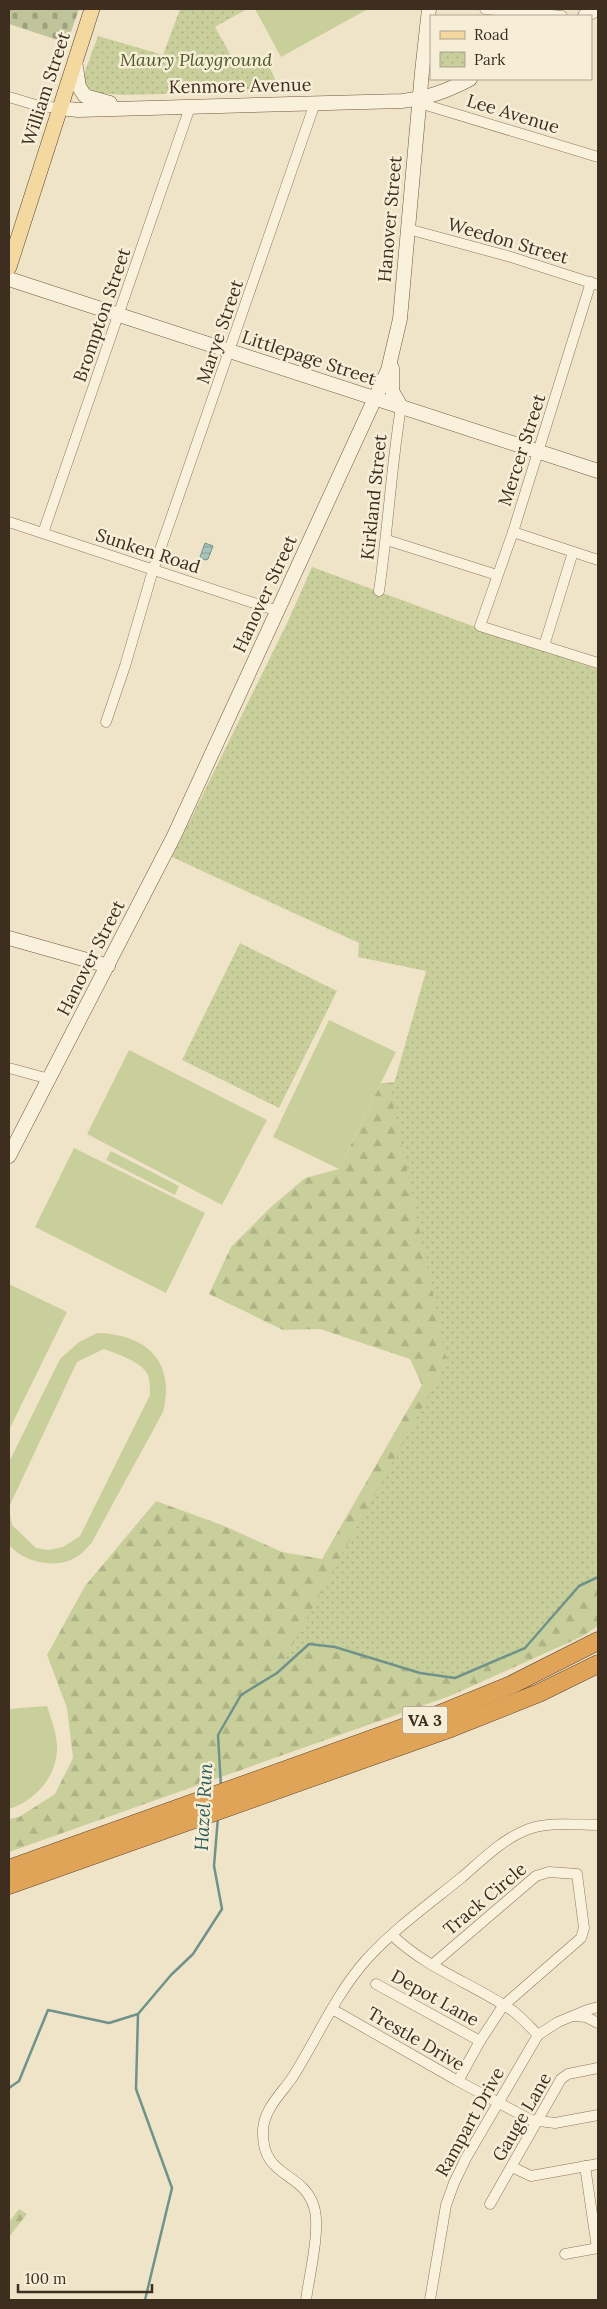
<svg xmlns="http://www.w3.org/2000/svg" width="607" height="2309" font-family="Lora,serif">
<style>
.green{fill:#c9cf9b}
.forest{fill:url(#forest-firs)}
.cemetery{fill:url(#cemetery-stones)}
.park{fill:url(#park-dots)}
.water{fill:url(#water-rules);stroke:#6f938a}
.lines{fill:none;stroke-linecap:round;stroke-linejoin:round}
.stream{stroke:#6f938a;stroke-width:2.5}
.street-casing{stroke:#8d765c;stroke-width:11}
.secondary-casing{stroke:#6f573f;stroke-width:15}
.primary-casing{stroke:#5b4430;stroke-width:16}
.highway-casing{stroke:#5b4430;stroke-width:19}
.street{stroke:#faf1dc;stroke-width:10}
.secondary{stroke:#faf1dc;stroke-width:14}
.primary{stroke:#f3d9a0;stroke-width:15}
.highway{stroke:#e0a458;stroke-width:18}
.labels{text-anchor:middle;stroke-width:5;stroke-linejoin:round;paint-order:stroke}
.shield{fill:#f7eed8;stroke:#756857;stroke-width:1}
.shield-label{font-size:16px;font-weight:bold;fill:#3d2e20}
.park-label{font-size:18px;font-style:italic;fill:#4d5a26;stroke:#f7eed8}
.street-label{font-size:18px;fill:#3d2e20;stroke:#f7eed8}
.water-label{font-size:19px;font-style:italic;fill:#2f5d5a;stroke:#f7eed8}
</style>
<defs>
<pattern id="forest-firs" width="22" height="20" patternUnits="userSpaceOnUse" patternTransform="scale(1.25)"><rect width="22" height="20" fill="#c9cf9b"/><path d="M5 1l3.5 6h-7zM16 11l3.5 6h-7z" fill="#aeb285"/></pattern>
<pattern id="cemetery-stones" width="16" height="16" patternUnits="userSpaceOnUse" patternTransform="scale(1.25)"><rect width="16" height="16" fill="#bfc49a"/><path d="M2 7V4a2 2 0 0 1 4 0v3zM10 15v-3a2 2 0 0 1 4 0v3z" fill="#9ca07d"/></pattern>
<pattern id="park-dots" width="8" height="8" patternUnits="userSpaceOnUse" patternTransform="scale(1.25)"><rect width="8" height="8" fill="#c9cf9b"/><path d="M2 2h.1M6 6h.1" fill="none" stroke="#aeb285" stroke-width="1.8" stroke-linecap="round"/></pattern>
<pattern id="water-rules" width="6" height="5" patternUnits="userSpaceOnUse" patternTransform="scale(1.25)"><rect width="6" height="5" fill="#a9c4bc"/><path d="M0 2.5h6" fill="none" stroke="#8ba098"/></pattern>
</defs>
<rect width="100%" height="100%" fill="#f0e4c8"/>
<g class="green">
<path d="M255 9H368L281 57Z"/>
<path d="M329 1020 396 1052 339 1169 273 1137Z"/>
<path d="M129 1050 267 1120 222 1205 87 1134Z"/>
<path d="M74 1148 205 1213 166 1293 35 1227Z"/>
<path d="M111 1151 179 1186 175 1195 106 1160Z"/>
<path d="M9 1284 67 1312 9 1430Z"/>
<path d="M97 1333C146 1334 176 1361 163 1412L92 1542C88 1547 83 1553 78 1556 58 1570 24 1563 9 1545V1509L12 1525 36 1548 48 1550 63 1547 80 1536 150 1395C150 1389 150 1381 148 1375 141 1361 117 1354 104 1349L77 1362 9 1507V1462L60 1359 79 1342Z"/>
<path d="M47 1706C51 1719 56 1731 57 1744 59 1774 36 1801 9 1809V1709Z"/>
</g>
<g class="forest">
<path d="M406 1082 598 1179V1626L581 1637 450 1696 9 1852V1819L19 1817 55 1794 73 1758 67 1708 47 1655 85 1586 156 1501 222 1525 282 1552 322 1559 422 1385 410 1359 320 1329 283 1330 209 1294 231 1247 271 1207 305 1178 339 1169 381 1083Z"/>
<path d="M19 2209 27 2214 9 2237V2222Z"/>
</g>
<path class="cemetery" d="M9 9H79L67 43 9 24Z"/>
<g class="park">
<path d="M180 9H247L215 27 238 68 264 56 281 91 124 95 95 93 88 88 84 81 85 71 98 36 163 55Z"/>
<path d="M312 567 527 646 598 669V1577L579 1586 525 1648 455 1678 420 1673 335 1647 309 1644 277 1673 447 1362 391 1094 426 971 358 957 359 943 172 857 289 619Z"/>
<path d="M240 943 337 991 279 1108 182 1060Z"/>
</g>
<path class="water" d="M205 543 213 546 208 559 205 560 200 557Z"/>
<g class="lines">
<g class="stream">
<path d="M221 1787 218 1735 241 1695 277 1673 309 1644 335 1647 420 1673 455 1678 525 1648 579 1586 598 1577"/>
<path d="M9 2088 19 2081 48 2010 109 2023 138 2014"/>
<path d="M145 2300 172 2188 136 2089 138 2014 171 1975 193 1954 222 1909 214 1866 218 1817"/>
</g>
<defs>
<g id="street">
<path d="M485 9 562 16"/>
<path d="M9 97 39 106 60 108"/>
<path d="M420 99 426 105 598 157"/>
<path d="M408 229 511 257 598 285"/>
<path d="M591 282 513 532 480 626 598 663"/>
<path d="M9 522 278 611"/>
<path d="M513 532 598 560"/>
<path d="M43 533 190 107"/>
<path d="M387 540 497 575"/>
<path d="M379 591C388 530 391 468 401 407"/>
<path d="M544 646 573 552"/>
<path d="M106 722 125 666 153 570 315 103"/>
<path d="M9 1068 49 1079"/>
<path d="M392 1935C427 1969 474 1984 513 2011 522 2018 530 2027 538 2035"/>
<path d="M432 1965 536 1876 549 1872 577 1874 584 1928 581 1938 503 2006 480 2041 458 2081"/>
<path d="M376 1984 480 2041"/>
<path d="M332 2009 458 2081 531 2120 555 2123 598 2115"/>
<path d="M575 2016 586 2017 598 2023"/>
<path d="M585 2166 597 2248"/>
<path d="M512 2167 531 2176 598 2164"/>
<path d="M490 2204 561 2079 568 2074 598 2068"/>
<path d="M565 2254 598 2248"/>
<path d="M306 2300C309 2276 321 2229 314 2207 303 2170 261 2179 263 2130 264 2109 281 2094 292 2078 317 2039 335 1995 366 1960 394 1929 429 1904 461 1878 480 1862 500 1841 524 1831 546 1821 575 1825 598 1825"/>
<path d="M430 2300 446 2205 454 2183 466 2158 538 2035 558 2022 587 2010 598 2007"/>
</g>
<g id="secondary">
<path d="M585 16 596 9"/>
<path d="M75 61 79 87 85 96 110 103"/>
<path d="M60 108 78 110 402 101C428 98 447 91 470 79"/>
<path d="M9 279 598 471"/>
<path d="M392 368V391L401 407"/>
<path d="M9 938 108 966"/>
<path d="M9 1156 174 836 388 370 400 319 422 72 429 9"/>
</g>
<path id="primary" d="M9 267 92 9"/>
<g id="highway">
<path d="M9 1869 425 1720 511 1685 598 1641"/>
<path d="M9 1885 451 1728 539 1693 598 1664"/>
</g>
</defs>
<use href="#street" class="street-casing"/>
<use href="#secondary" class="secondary-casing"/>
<use href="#primary" class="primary-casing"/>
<use href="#highway" class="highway-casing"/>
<use href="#street" class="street"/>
<use href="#secondary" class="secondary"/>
<use href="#primary" class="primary"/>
<use href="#highway" class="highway"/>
</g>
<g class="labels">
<rect class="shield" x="402.5" y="1706.5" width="45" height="27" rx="4"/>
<g class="shield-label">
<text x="425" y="1726">VA 3</text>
</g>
<g class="park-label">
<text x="196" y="66">Maury Playground</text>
</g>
<g class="street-label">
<text transform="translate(240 86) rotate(-1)" y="6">Kenmore Avenue</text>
<text transform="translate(46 89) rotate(-72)" y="6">William Street</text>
<text transform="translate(513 114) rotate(17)" y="6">Lee Avenue</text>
<text transform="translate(390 219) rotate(-85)" y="6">Hanover Street</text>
<text transform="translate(508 241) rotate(16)" y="6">Weedon Street</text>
<text transform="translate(102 315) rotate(-71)" y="6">Brompton Street</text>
<text transform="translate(220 332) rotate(-71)" y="6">Marye Street</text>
<text transform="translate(309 358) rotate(18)" y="6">Littlepage Street</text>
<text transform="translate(522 450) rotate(-72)" y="6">Mercer Street</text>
<text transform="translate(374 497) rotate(-84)" y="6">Kirkland Street</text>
<text transform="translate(148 551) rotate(18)" y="6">Sunken Road</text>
<text transform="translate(265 594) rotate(-65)" y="6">Hanover Street</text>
<text transform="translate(91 958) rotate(-63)" y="6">Hanover Street</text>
<text transform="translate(485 1899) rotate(-40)" y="6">Track Circle</text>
<text transform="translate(435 1998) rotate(29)" y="6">Depot Lane</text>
<text transform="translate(416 2039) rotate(30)" y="6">Trestle Drive</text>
<text transform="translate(522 2117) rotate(-60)" y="6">Gauge Lane</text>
<text transform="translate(470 2122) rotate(-61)" y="6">Rampart Drive</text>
</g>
<g class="water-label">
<text transform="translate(203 1807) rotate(-87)" y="7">Hazel Run</text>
</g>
</g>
<rect width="607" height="2309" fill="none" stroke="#3d2e20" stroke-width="20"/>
<rect x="430" y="15" width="162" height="65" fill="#f7eed8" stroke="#ada18e"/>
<rect x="440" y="31" width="25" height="8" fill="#f3d9a0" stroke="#ada18e"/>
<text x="474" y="40" font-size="15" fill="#3d2e20">Road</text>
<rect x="440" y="52" width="25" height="15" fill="url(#park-dots)" stroke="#ada18e"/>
<text x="474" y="65" font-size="15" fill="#3d2e20">Park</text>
<path d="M18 2284v8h134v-8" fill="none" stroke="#3d2e20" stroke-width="2.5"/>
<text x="25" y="2284" font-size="15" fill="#3d2e20" stroke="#f7eed8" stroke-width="4" paint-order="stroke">100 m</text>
</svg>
